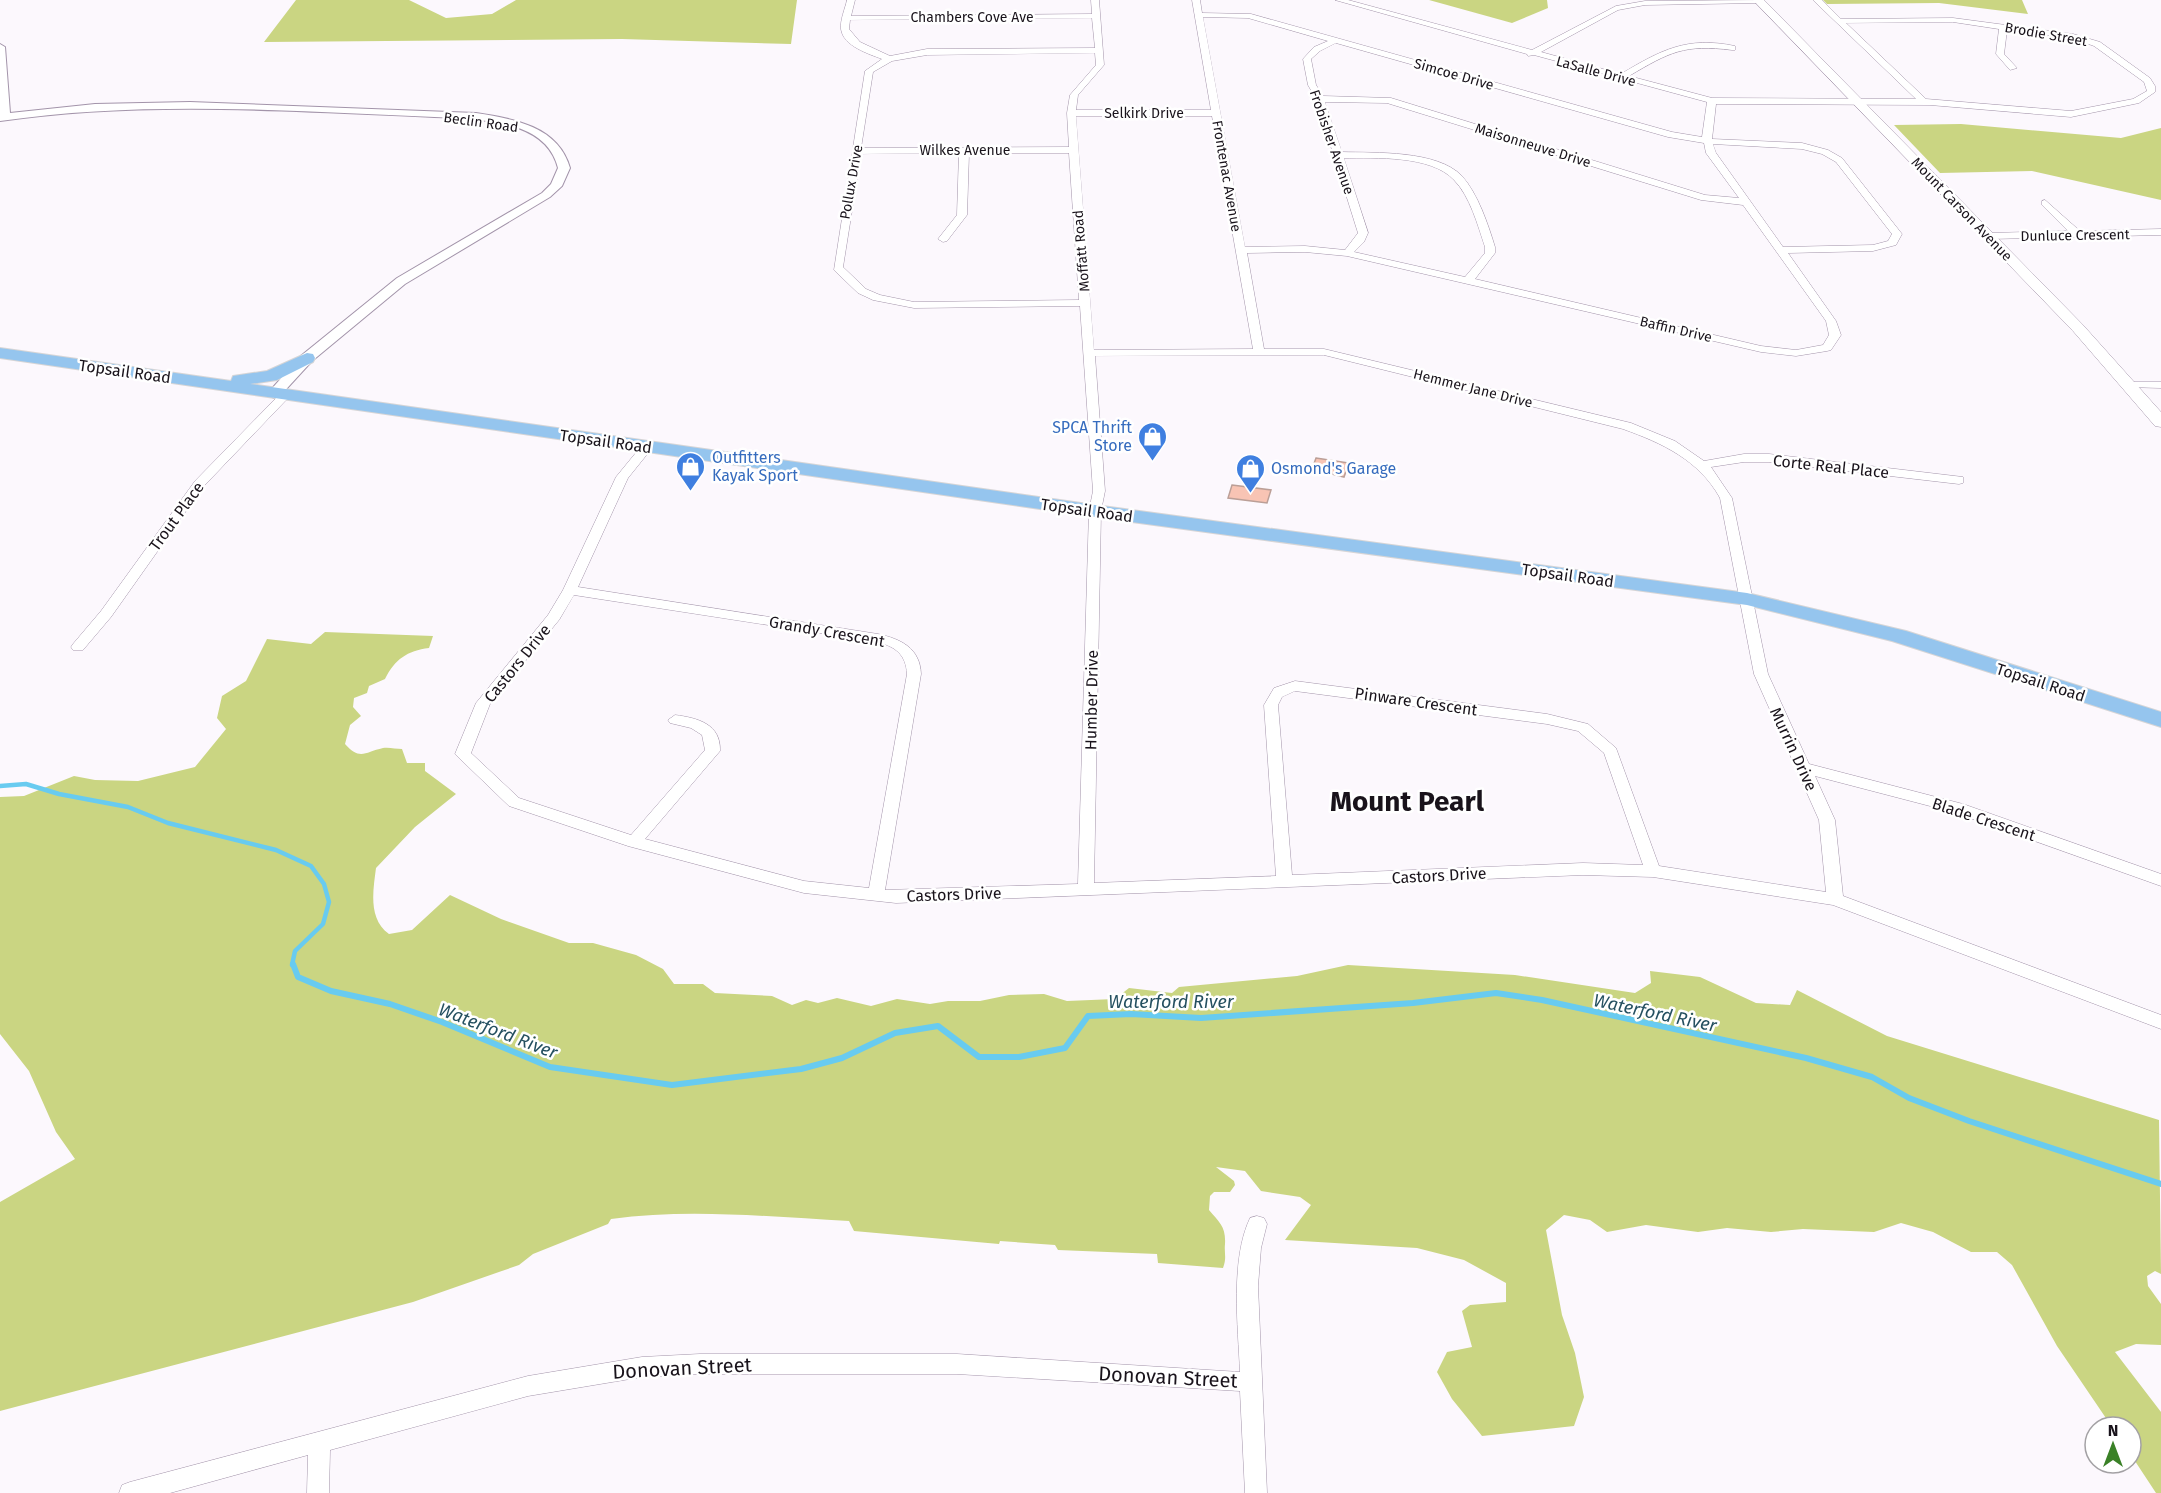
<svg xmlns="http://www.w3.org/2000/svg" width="2161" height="1493" font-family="'Fira Sans',sans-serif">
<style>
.green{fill:#cad582}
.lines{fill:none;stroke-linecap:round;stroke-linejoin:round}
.stream-far1{stroke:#68cbf0;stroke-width:4.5}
.stream{stroke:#68cbf0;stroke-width:6}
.building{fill:#f8c4b4;stroke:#bb9f97;stroke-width:1.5}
.minor-casing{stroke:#a394aa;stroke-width:1}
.tertiary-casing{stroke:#a394aa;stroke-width:2}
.secondary-casing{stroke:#a394aa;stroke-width:1}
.primary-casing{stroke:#d6d5d6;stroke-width:2}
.minor{fill:#fff;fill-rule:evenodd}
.tertiary{fill:#fff;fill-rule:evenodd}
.secondary{fill:#fff;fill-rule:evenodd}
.primary{fill:#95c5ee;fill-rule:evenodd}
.labels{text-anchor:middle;stroke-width:5;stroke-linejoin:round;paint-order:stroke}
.far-street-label{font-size:14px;fill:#19131b;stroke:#fff}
.street-label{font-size:16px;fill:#19131b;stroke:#fff}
.shop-label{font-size:16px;fill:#366cbe;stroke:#fff;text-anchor:start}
.water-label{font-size:18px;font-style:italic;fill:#255060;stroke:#fff}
.near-street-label{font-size:20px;fill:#19131b;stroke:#fff}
.town-label{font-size:28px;font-weight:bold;fill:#19131b;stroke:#fff}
</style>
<rect width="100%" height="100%" fill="#fcf8fd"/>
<g class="green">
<path d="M296 0H409L446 18 492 14 516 0H797L791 44 622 39 264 42Z"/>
<path d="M1429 0H1547L1548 8 1512 23Z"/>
<path d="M1823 0H2022L2028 14 1939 3 1827 4Z"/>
<path d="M1961 124 2121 138 2161 128V200L2032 171 1940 173 1894 125Z"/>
<path d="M325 632 433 636 429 648C407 651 395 659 385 679L369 686 367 693 354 698 353 707 361 716 350 725 345 744C360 761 365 752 383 748 389 747 396 749 402 749L407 763H425V771L456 794 415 827 376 868C373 891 368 919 389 934L412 930 450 895 501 919 569 943H593L636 955 663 969 674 984H703L715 993 772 996 792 1005 806 1000 818 1003 837 998 871 1006 897 999 930 1004 948 1001H980L1009 995 1044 994 1067 1001 1115 999 1129 988 1172 993 1179 987 1297 976 1348 965 1515 975 1635 993 1651 983 1650 971 1700 977 1756 1003 1790 1005 1797 990 1887 1036 2159 1120 2161 1274 2155 1271 2147 1276 2148 1286 2161 1304V1345L2136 1344 2115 1352 2161 1412V1493H2156L2131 1455V1427H2112L2057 1346 2012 1265 1997 1252H1971L1933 1232 1901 1223 1874 1232 1803 1229 1771 1232 1727 1228 1698 1232 1646 1225 1607 1232 1590 1220 1564 1215 1546 1230 1562 1315 1575 1353 1584 1397 1574 1426 1482 1436 1452 1399 1437 1372 1447 1352 1472 1347 1462 1311 1470 1305 1506 1302V1283L1464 1260 1417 1248 1285 1240 1311 1205 1300 1197 1261 1191 1245 1171 1216 1167 1234 1181 1235 1185 1230 1192H1214L1210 1196 1209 1210C1220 1223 1226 1227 1225 1244 1224 1253 1227 1258 1223 1268L1158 1263 1157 1254 1058 1250 1055 1245 1000 1241 999 1244 854 1231 849 1221C769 1217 690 1208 611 1219L608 1224 533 1254 519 1265 413 1302 0 1411V1202L75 1159 56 1132 29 1071 0 1034V797L24 796 74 776 95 780 138 781 195 767 226 729 217 718 222 696 246 681 267 639 311 644Z"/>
</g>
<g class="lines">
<path class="stream-far1" d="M0 786 26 784 59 794 128 807 168 823 276 850 311 866 324 884 329 902 323 924 295 951 292 965"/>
<path class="stream" d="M293 964 298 977 331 991 390 1004 442 1022 550 1067 672 1085 801 1069 842 1058 895 1033 938 1026 979 1057H1019L1065 1048 1088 1016 1131 1014 1201 1018 1413 1003 1496 993 1542 1000 1806 1058 1872 1077 1909 1098 1969 1121 2161 1184"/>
</g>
<g class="building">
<path d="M1316 458 1349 463 1344 477 1312 469Z"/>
<path d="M1232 485 1271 490 1267 503 1228 498Z"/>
</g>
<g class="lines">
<defs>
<g id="minor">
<path d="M847 0H855L851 16 1092 14 1091 0H1099L1104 65 1078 95 1076 110H1211L1192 0H1200L1202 13 1251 14 1672 132 1702 137 1707 102 1534 55 1528 56 1527 54 1335 0H1348L1532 50 1616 6 1645 1 1762 0 1759 3 1645 5 1618 10 1541 52 1621 74C1661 50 1687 36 1735 46V50H1732C1684 44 1670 52 1629 76L1712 98 1916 99 1813 0H1822L1841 19 1953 18 2073 34 2100 42 2150 78 2155 86V92L2139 103 2071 117 1930 105 1716 104 1712 139 1802 143 1828 150 1842 158 1902 234 1896 245 1873 251 1788 253 1836 321 1841 335 1831 350 1827 351 1796 356 1761 352 1347 256 1305 252 1247 253 1264 349H1324L1631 423 1675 441 1704 461 1744 454H1769L1963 477V483L1959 484 1769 462H1744L1711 467 1732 498 1768 674 1809 764 1963 804 2161 874V886L1953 812 1815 776 1835 820 1843 896 2161 1015V1029L1833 905 1653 877 1583 875 896 903 804 893 628 846 509 806 455 754 476 703 548 615 563 590 616 477 643 444 647 443 653 447 628 478 578 587 878 634C901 639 920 648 921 674L885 890 1078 884 1089 511 1093 491 1080 306 914 308 873 300 858 293 834 270 865 71 882 59C869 54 843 46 841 29 840 20 845 9 847 0ZM1203 17 1248 18 1328 41 1314 47 1303 59 1308 85 1316 99 1358 233 1345 250 1305 246 1245 247ZM1092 18 1095 48 927 49 890 56 860 42 849 29 850 20ZM1953 22 1999 29 1996 54 2010 70 2017 68 2004 54 2007 30 2072 38 2094 46 2144 82 2147 91 2133 99 2071 111 1926 99 1846 23ZM1336 43 1668 137 1704 143 1706 153 1739 198 1705 195 1391 98 1323 96 1316 85 1311 59 1320 51ZM1095 53 1096 65 1070 95 1067 113 1069 147 861 148 873 72 892 61 927 55ZM1325 102 1387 103 1701 200 1743 205 1826 321 1829 335 1823 345 1796 350 1761 346 1475 279 1495 253V247C1488 224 1478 194 1462 176 1437 150 1375 153 1342 152ZM1076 116H1212L1253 349 1094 350ZM1713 144 1802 149 1822 154 1836 162 1892 234 1888 241 1873 245 1783 247 1716 153ZM959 153 957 215 938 239 943 242 947 241 967 215 969 153H1069L1079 300 914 302 880 295 866 289 843 267 861 154ZM1344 158C1375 158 1431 155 1454 180 1470 196 1478 226 1485 247V253L1465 277 1354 252 1364 242 1368 233ZM1324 355 1623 429C1662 443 1699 460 1720 498L1754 674 1819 820 1826 892 1659 866 1616 748 1588 724 1547 714 1295 681 1274 688 1264 705 1276 876 1094 883 1101 511 1105 491 1095 356ZM574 595 878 642C896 647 906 655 907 674L869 888 804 881 645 839 720 751C721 724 698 718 675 715L668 720 670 723 691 728 702 735 705 750 631 835 519 798 471 753 490 704 559 620ZM1295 691 1547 724 1578 731 1604 753 1643 865 1583 863 1292 875 1278 705 1282 697Z"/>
<path d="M2045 200 2080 231 2161 229V235L1989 239 1984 236 1989 233 2068 231 2042 205V201Z"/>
<path d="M2130 382H2161V388L2126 387V383Z"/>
<path d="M285 392 291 395 289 397 203 487 111 617 83 650H73L71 647 73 644 101 611 195 481 281 393Z"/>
<path d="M1257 1216 1264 1218 1267 1224 1261 1248 1258 1286 1267 1493H1245L1240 1391 957 1374H700L642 1377 528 1396 330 1450 329 1493H307L308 1455 170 1493H119L122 1485 130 1482 528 1376 642 1357 700 1354H957L1240 1372C1238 1326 1230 1260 1250 1218Z"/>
</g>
<path id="tertiary" d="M0 44 5 47 10 113 95 104 190 102 476 113C514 119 558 126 570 168L562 186 550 197 405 284 312 361 279 397 274 398 267 394 302 355 397 278 542 193 551 184 558 168C547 124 494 121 457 118 304 112 151 99 0 121Z"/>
<path id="secondary" d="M1753 0H1764L2083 325 2161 412V427L2155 426 2073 331Z"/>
<path id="primary" d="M0 348 231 381 233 376 267 371 307 353 313 354 315 358 313 362 277 380 250 384 1095 505 1747 593 1906 631 2161 712V727L1892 641 1747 605 1095 517 0 358Z"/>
</defs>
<use href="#minor" class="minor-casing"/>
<use href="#tertiary" class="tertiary-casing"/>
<use href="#secondary" class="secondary-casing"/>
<use href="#primary" class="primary-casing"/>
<use href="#minor" class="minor"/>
<use href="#tertiary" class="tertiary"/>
<use href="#secondary" class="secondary"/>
<use href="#primary" class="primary"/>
</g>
<defs>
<symbol id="shop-pin" viewBox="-11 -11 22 30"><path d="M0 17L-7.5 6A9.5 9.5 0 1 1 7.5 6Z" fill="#3f7fe0" stroke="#fff"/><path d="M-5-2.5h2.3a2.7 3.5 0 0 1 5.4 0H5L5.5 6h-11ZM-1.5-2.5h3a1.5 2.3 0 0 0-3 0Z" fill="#fff"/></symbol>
</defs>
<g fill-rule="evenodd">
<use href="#shop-pin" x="1136" y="420" width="33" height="45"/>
<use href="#shop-pin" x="674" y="450" width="33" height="45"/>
<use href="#shop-pin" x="1234" y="452" width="33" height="45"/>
</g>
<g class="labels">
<g class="far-street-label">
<text x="972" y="22">Chambers Cove Ave</text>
<text transform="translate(2046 34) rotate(10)" y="5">Brodie Street</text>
<text transform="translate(1596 71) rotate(15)" y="5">LaSalle Drive</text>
<text transform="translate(1454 74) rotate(16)" y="5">Simcoe Drive</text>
<text x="1144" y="118">Selkirk Drive</text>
<text transform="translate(481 122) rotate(8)" y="5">Beclin Road</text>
<text transform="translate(1332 142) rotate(71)" y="5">Frobisher Avenue</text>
<text transform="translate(1533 145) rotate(17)" y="5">Maisonneuve Drive</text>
<text x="965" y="155">Wilkes Avenue</text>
<text transform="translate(1227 176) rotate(80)" y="5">Frontenac Avenue</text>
<text transform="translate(851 182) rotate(-80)" y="5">Pollux Drive</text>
<text transform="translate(1962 209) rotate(46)" y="5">Mount Carson Avenue</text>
<text transform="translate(2075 235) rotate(-1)" y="5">Dunluce Crescent</text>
<text transform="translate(1081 251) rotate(-95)" y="5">Moffatt Road</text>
<text transform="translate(1676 329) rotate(13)" y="5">Baffin Drive</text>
<text transform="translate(1473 388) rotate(14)" y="5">Hemmer Jane Drive</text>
</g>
<g class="street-label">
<text transform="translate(125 371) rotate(8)" y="6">Topsail Road</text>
<text transform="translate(606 441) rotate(8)" y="6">Topsail Road</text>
<text transform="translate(1831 466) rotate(6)" y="6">Corte Real Place</text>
<text transform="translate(1087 510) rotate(8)" y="6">Topsail Road</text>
<text transform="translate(176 516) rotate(-54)" y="6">Trout Place</text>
<text transform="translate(1568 575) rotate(8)" y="6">Topsail Road</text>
<text transform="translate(827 631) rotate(10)" y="6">Grandy Crescent</text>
<text transform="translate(517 663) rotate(-51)" y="6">Castors Drive</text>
<text transform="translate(2041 682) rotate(18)" y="6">Topsail Road</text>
<text transform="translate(1091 700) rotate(-89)" y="6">Humber Drive</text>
<text transform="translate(1416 701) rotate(8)" y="6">Pinware Crescent</text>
<text transform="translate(1794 749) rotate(65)" y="6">Murrin Drive</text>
<text transform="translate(1984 819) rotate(18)" y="6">Blade Crescent</text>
<text transform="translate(1439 875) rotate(-3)" y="6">Castors Drive</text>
<text transform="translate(954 894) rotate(-2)" y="6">Castors Drive</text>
</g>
<g class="shop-label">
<text x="1132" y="433" text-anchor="end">SPCA Thrift<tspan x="1132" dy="18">Store</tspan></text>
<text x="712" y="463">Outfitters<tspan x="712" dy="18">Kayak Sport</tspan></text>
<text x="1271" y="474">Osmond's Garage</text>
</g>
<g class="water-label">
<text x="1171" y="1008">Waterford River</text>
<text transform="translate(1655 1013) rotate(12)" y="6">Waterford River</text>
<text transform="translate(498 1031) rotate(21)" y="6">Waterford River</text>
</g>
<g class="near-street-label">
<text transform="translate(682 1368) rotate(-3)" y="7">Donovan Street</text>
<text transform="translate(1168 1377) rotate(3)" y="7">Donovan Street</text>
</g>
<g class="town-label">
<text x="1407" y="811">Mount Pearl</text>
</g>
</g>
<g transform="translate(2113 1445)"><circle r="28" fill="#ffffff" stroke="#a3a1a4" stroke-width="1.5"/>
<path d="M0-4.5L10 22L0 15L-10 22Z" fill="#3a8127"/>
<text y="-9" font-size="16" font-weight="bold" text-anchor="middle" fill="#19131b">N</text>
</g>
</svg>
